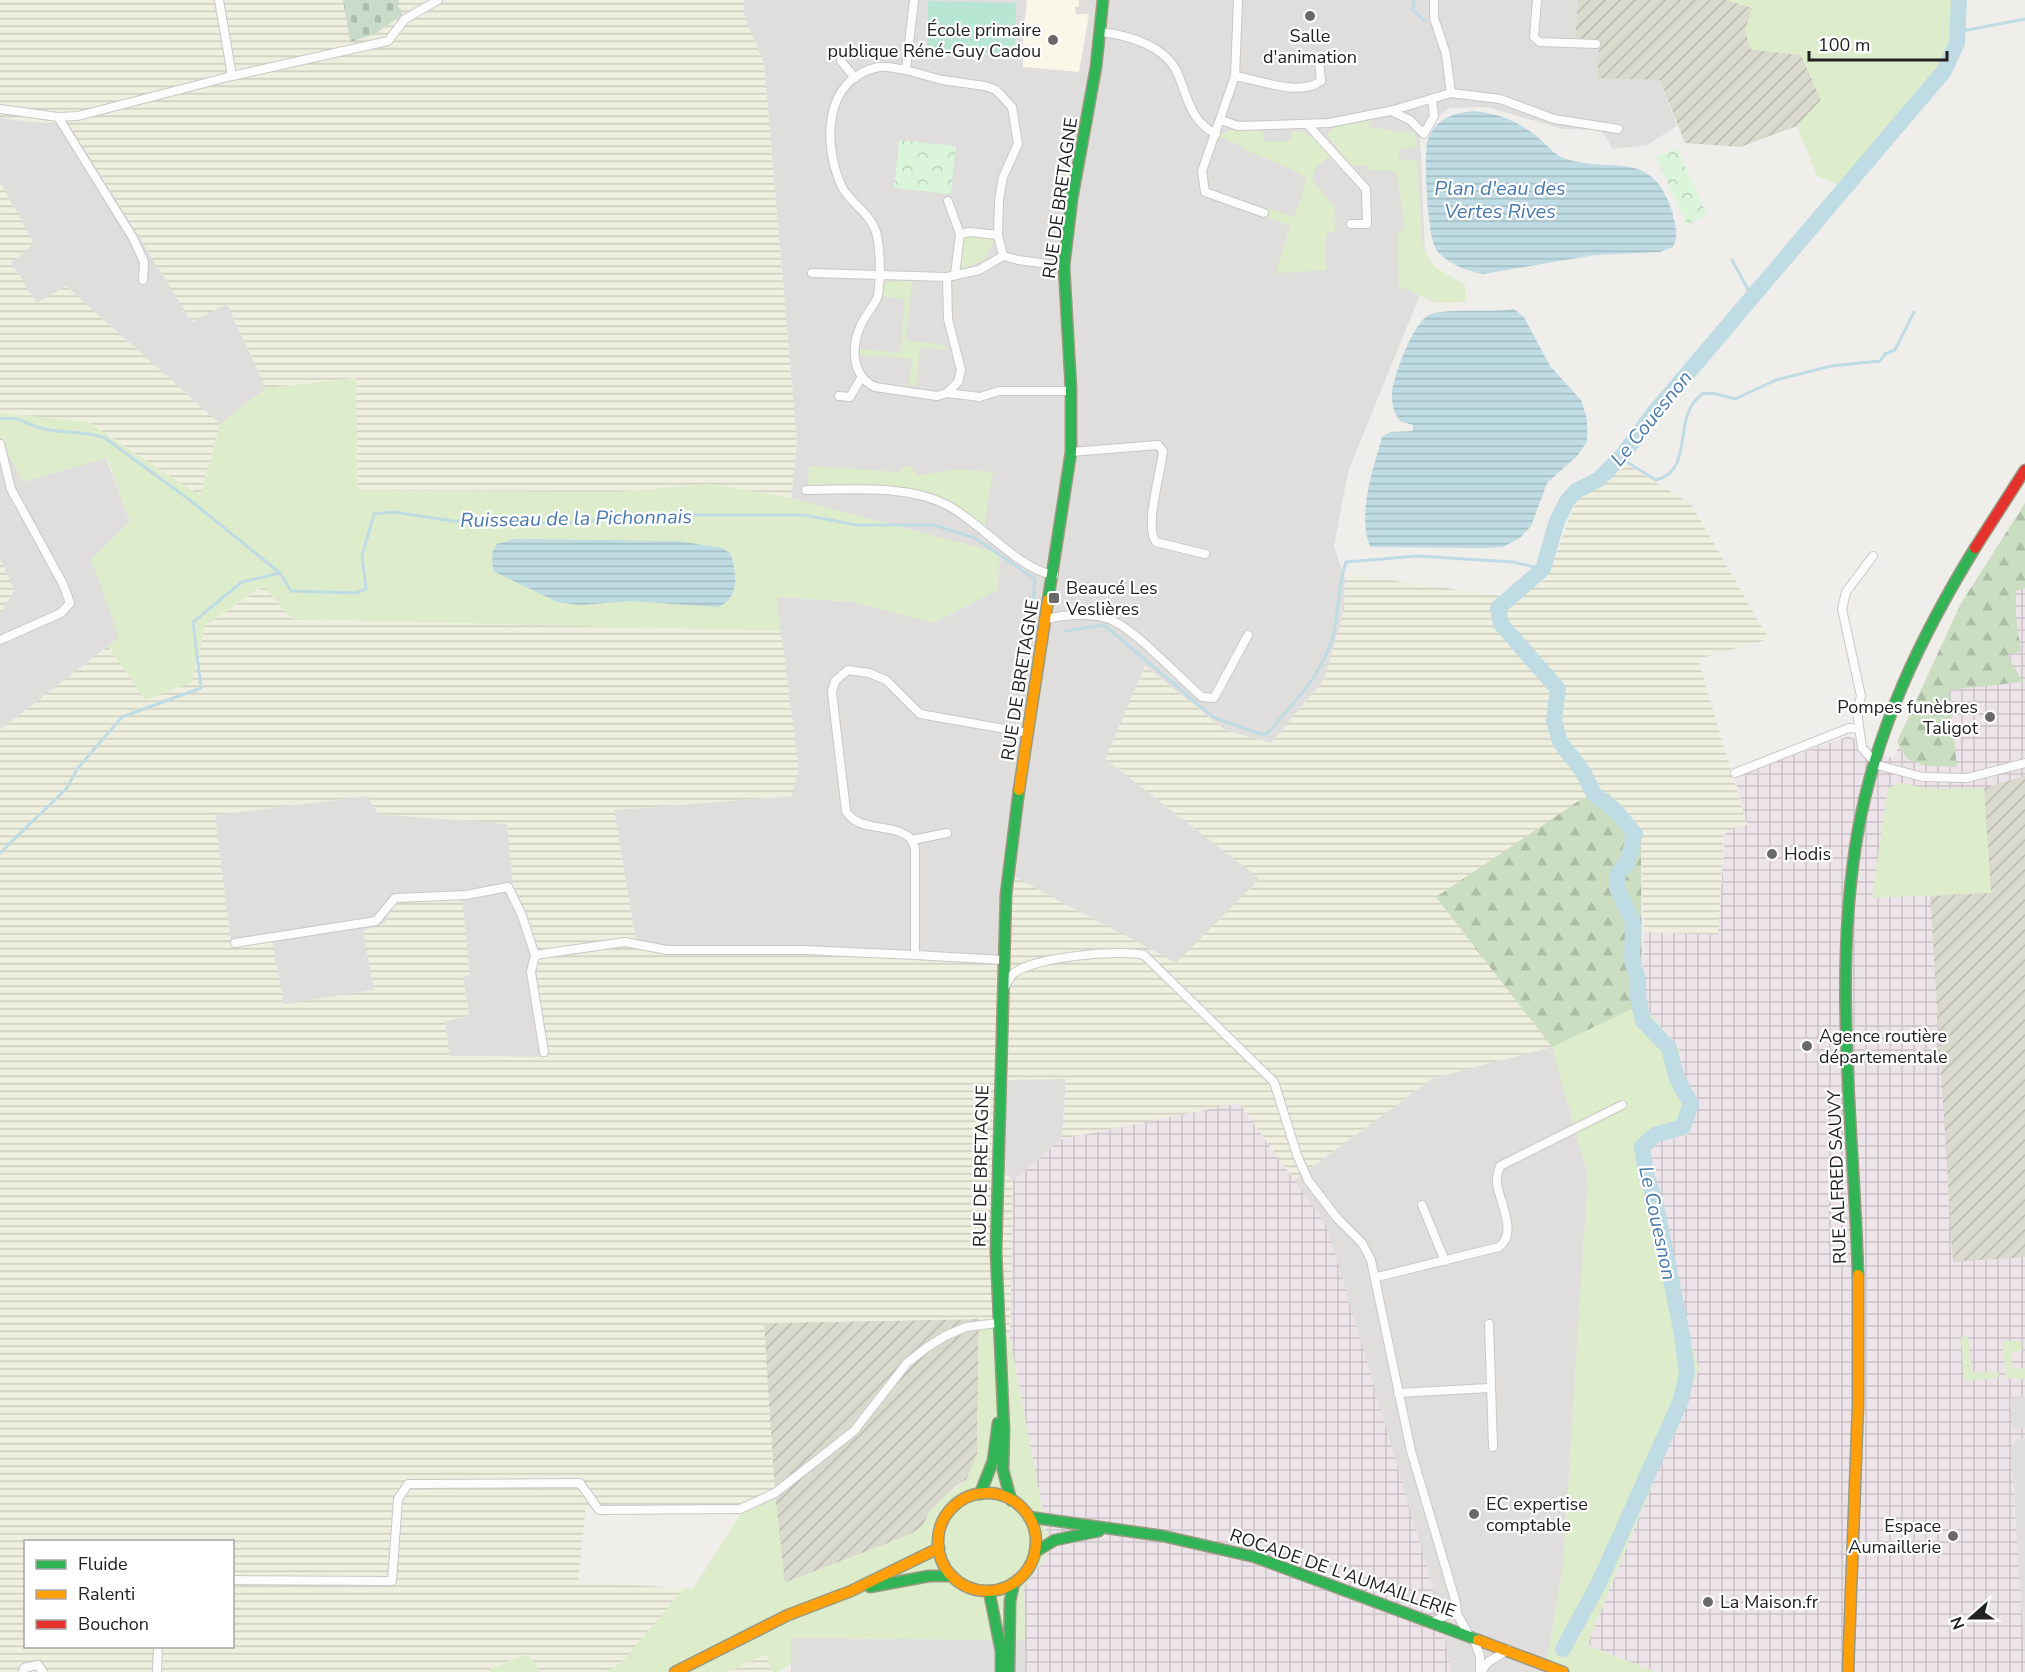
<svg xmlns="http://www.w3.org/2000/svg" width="2025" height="1672" font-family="'Nunito Sans',sans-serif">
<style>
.residential{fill:#dfdedc}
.industrial{fill:url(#industrial-grid)}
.education{fill:#f8f7e8}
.construction{fill:url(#construction-furrows)}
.farmland{fill:url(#farmland-rules);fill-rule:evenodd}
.grass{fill:#ddeccb}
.forest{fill:url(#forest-firs)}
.cemetery{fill:url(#cemetery-stones)}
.park{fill:url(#park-crowns)}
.pitch{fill:#b7e6d2}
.parking{fill:#e0dfde}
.water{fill:url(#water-rules)}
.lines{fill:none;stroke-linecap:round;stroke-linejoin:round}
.stream{stroke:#bfdbe3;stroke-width:3}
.river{stroke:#bfdbe3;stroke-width:16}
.street-casing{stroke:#c9c8c7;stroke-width:10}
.fast-casing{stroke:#999a82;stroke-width:13}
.slow-casing{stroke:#999a82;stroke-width:13}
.jam-casing{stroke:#999a82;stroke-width:13}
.street{stroke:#fdfcfc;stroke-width:8}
.fast{stroke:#30b455;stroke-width:10}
.slow{stroke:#ff9f0a;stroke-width:10}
.jam{stroke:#e5322d;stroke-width:10}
.poi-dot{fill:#6a6968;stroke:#fff;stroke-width:2}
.labels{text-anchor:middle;stroke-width:4.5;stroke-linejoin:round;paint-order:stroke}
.poi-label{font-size:18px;fill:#222;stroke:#fff;text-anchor:start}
.street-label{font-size:18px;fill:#222;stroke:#fff}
.water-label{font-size:20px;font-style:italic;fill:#4a7aab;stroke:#fff}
</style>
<defs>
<pattern id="industrial-grid" width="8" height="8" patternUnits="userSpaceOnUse" patternTransform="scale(1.5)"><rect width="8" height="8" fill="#ede4e9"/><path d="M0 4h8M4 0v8" fill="none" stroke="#cbc3c8"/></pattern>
<pattern id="construction-furrows" width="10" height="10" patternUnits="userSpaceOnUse" patternTransform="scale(1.5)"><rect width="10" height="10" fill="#d9d9cd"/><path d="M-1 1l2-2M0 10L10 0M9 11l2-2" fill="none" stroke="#babab0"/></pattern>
<pattern id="farmland-rules" width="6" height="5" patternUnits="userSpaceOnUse" patternTransform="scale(1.5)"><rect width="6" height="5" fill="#efefdf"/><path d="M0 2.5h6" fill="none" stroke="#cdcdbf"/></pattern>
<pattern id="forest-firs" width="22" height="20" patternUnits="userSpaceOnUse" patternTransform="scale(1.5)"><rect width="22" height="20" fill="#cbdec1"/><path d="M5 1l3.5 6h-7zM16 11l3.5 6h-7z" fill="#aebea6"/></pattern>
<pattern id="cemetery-stones" width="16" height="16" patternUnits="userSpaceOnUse" patternTransform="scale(1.5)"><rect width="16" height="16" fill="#cadbca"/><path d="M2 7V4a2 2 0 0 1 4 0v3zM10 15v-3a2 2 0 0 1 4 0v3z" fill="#adbcad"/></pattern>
<pattern id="park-crowns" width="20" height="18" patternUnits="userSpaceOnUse" patternTransform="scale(1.5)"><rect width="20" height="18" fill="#daf5da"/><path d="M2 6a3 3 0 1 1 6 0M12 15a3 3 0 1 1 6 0" fill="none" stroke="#bbd2bb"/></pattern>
<pattern id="water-rules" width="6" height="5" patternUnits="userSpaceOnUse" patternTransform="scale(1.5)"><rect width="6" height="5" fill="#bfdbe3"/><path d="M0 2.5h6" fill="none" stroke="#a4bcc2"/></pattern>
</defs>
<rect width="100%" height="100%" fill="#f0eeeb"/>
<g class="residential">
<path d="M744 0H1578L1575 38 1600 40 1660 80 1677 126 1647 145 1613 149 1601 130 1563 129 1487 107 1448 108 1420 133 1426 280 1348 472 1334 546 1345 579 1344 611 1324 680 1271 743 1225 730 1145 666 1260 879 1176 963 1015 878 1006 964 637 948 614 810 792 796 776 597 854 602 933 623 998 553 791 498 797 443 764 64 744 15Z"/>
<path d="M0 118 70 126 192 321 227 304 266 388 220 424 66 286 37 304 11 263 33 243 0 182Z"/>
<path d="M0 436 23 482 106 458 130 522 91 559 120 637 0 730V614L14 590 0 559Z"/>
<path d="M367 796 379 814 507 824 513 885 535 943 534 958 548 1058 450 1056 445 1021 469 1016 463 976 470 975 462 899 363 931 375 990 283 1005 272 942 231 944 214 815Z"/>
<path d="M1552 1047 1588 1175 1563 1568 1545 1672H1451L1440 1612 1294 1180 1433 1078Z"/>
<path d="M1066 1078 1062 1139 1013 1181 1004 1173 1005 1080Z"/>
<path d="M791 1638 1025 1640V1672H791Z"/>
</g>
<g class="industrial">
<path d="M2025 513V1672H1656L1587 1645 1699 1369 1645 1194 1652 1177 1643 1152 1646 1140 1688 1134 1677 1078 1679 1048 1642 1004 1644 932 1718 935 1725 833 1747 824 1734 776 1849 736 1893 759 1964 605Z"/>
<path d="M1239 1103 1327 1226 1440 1612 1451 1672H1025L1024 1587 1050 1550 1010 1339 1013 1181 1062 1139Z"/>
</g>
<path class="education" d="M1027 0H1079V7H1075L1076 14H1089L1079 72 1023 67V34Z"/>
<g class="construction">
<path d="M1578 0H1727L1753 8 1745 30 1751 49 1801 55 1821 100 1797 126 1740 147 1685 143 1660 80 1597 78 1600 40 1575 38Z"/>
<path d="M2025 776V1257L1953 1262 1930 896 1991 893 1984 788Z"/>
<path d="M979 1319 977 1454 967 1479 956 1486 929 1512 923 1526 909 1535 784 1583 775 1493 763 1323Z"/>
</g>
<g class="farmland">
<path d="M0 0H744V15L764 64 797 443 791 498 709 484 615 492 358 491 355 378 266 388 227 304 192 322 70 126 0 118Z"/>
<path d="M0 182 34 243 11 263 37 303 66 286 220 424 200 496 88 422 0 413Z"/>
<path d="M1624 463 1691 504 1769 639 1698 659 1747 825 1724 833 1718 935 1644 932 1641 838 1437 897 1552 1047 1433 1078 1294 1180 1239 1103 1062 1139 1066 1079 1005 1080 1004 1173 1013 1181 1010 1339 979 1319 764 1323 775 1493 754 1509 741 1513 586 1506 578 1582 684 1588 621 1664 606 1672H540L528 1655 491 1667V1672H0V730L108 646 145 700 192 682 205 626 264 586 292 619 781 631 799 769 792 796 614 810 637 947 1006 964 1015 877 1176 963 1260 879 1105 759 1145 666 1225 730 1271 743 1324 680 1344 611 1345 579 1360 576 1517 598 1547 578 1576 501ZM367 796 379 814 507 824 513 885 535 943 534 958 548 1057 450 1056 445 1021 469 1016 463 976 470 975 462 899 393 904 385 923 363 931 374 990 284 1004 272 942 231 943 215 815ZM26 1542H232V1646H26Z"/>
<path d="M0 559 14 590 0 614Z"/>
<path d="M766 1654 772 1672H728Z"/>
</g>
<g class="grass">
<path d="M1727 0H1958L1941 74 1838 185 1817 176 1797 126 1821 100 1801 55 1751 49 1745 30 1752 8Z"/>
<path d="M1371 118 1370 126 1411 133 1413 128 1417 146 1399 150V160H1417L1423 249 1435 267 1465 285 1466 302 1436 303 1399 286 1397 236 1405 227 1397 175 1394 171H1368L1367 165 1351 166 1327 135 1333 127Z"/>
<path d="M1231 130 1263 131 1264 141H1291V131C1311 130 1319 141 1332 155L1316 167 1312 179 1337 211H1334L1335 232H1328L1326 238V270L1276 273 1290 226 1265 216 1268 208 1294 217 1307 178C1288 167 1271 161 1251 152 1240 147 1231 140 1218 136Z"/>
<path d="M966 235 994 239 984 260 962 269 959 267 960 240Z"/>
<path d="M912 281 906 340 945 345 947 350 920 347 916 386 909 385 912 359 860 355V349L900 353 905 299 879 296 885 282Z"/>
<path d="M356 378 358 491 615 492 710 484 791 498 999 553 998 590 933 623 854 602 777 597 781 631 292 619 263 586 205 626 192 682 145 700 108 646 119 637 91 559 130 522 107 458 23 482 0 436V413L88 422 200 496 220 424 266 388Z"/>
<path d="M809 466 899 472 906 466H911L916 475 961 469 993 472 984 528 947 501 904 488 808 485Z"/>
<path d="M1900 783 1931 789 1984 788 1991 893 1872 898 1888 788Z"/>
<path d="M1642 1004 1679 1048 1677 1078 1696 1101 1688 1135 1646 1140 1643 1152 1652 1177 1645 1195 1699 1369 1587 1645 1656 1672H1545L1563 1568 1588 1175 1552 1047Z"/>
<path d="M979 1319 1010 1339 1050 1550 1024 1587 1025 1640 791 1638V1664L779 1672H772L766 1654 728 1672H606L621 1663 684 1588 693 1589 741 1513 754 1509 775 1493 785 1583 909 1535 923 1526 929 1512 942 1499 967 1479 977 1454Z"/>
<path d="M1968 1336 1972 1372H1999L1998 1378 1964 1381 1961 1337Z"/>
<path d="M2021 1341 2022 1351 2011 1352 2013 1369 2025 1368V1379L2006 1378 2002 1341Z"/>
<path d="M528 1655 540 1672H491L490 1668Z"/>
</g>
<g class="forest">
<path d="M2025 503V588L2016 591V618L2021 652 2007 654 2023 682 1949 690 1957 767 1926 766 1907 759 1897 742 1960 605Z"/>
<path d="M1609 793 1641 838 1642 1004 1552 1047 1436 897 1583 798Z"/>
</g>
<path class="cemetery" d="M343 0H399L398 7 401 9 402 15 375 34 350 42Z"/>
<g class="park">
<path d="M899 140 956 146 951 194 894 188Z"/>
<path d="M1677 148 1707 215 1687 225 1656 157Z"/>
</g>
<path class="pitch" d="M928 1 1016 3 1015 53 927 51Z"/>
<g class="parking">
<path d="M1242 19 1268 24 1282 31 1287 27 1313 31 1304 54 1243 44Z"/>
<path d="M1371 118 1412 125 1411 134 1370 127Z"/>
<path d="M2025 1397V1428L2012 1429 2010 1398Z"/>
<path d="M2025 1438V1660L2011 1447 2016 1439Z"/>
</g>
<g class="water">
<path d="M1473 111C1499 113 1520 122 1540 139 1547 145 1553 153 1561 157 1608 176 1651 145 1672 211 1675 223 1679 235 1673 247L1660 252 1595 255 1483 274C1469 272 1443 262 1436 249 1427 233 1424 161 1427 143 1428 138 1432 131 1435 127 1445 115 1459 113 1473 111Z"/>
<path d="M1514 309 1524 317 1550 366 1581 400 1587 419V442L1577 456 1547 483 1531 526 1520 538 1503 547 1486 548 1370 547C1357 514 1373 469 1382 437L1390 432 1413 431V425L1400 421C1394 413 1392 406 1392 395 1392 379 1414 319 1431 314 1450 308 1491 313 1514 309Z"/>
<path d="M515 539 678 541 722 548 730 553C737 572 740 600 717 607L631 601 581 605 557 602 493 571 492 553 497 544Z"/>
</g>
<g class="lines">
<g class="stream">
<path d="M1414 0 1413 10 1425 21"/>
<path d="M1957 32 2025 19"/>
<path d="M1732 260 1752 297"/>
<path d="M0 419C22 416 22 423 40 428 61 434 83 430 105 438L191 501 280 573 291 591 356 593 366 589 362 556 374 514 393 512 453 521 553 523 685 515H804L856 525H934L975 538 1035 579 1031 625 1038 629"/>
<path d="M1620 458 1656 480C1690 472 1677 428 1692 405 1694 401 1698 398 1702 394L1712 393 1735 399 1776 380 1831 366 1880 361 1885 354 1895 350 1914 312"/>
<path d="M1065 631 1104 625 1213 717 1260 734H1267C1293 703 1323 675 1333 635 1339 611 1338 585 1346 562L1417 556 1513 562 1543 569"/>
<path d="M0 853 67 788 77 769 122 717 201 688 193 622 242 582 280 573"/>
</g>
<path class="river" d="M1563 1649 1599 1583 1681 1400 1687 1373 1682 1334 1655 1200 1646 1174 1642 1147 1655 1135 1683 1127 1691 1104 1677 1079 1669 1048 1643 1021 1638 998V979L1632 961 1633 923 1617 888 1618 873 1627 863 1635 834 1616 811 1594 794 1583 772 1560 742 1554 720 1558 689 1501 624 1498 608 1543 569 1557 521 1567 501 1576 491 1599 479 1622 456 1653 414 1944 71 1957 43 1959 0"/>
<defs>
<g id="street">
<path d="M219 0 232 76"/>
<path d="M914 0 906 70C898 69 887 66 879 67 823 78 823 144 841 185 849 203 870 212 876 232 880 245 880 263 880 277 879 283 879 290 878 296 874 307 864 316 860 327 851 349 852 376 875 387L937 396 947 393 958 382 961 370 948 319 947 277"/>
<path d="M1238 0 1235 76 1202 171 1205 192 1264 213"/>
<path d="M1434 0V18L1446 54 1451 93"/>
<path d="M1537 0 1534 37 1540 42 1596 44"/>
<path d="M1101 32C1128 35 1165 46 1177 72 1188 97 1189 120 1216 134"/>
<path d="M841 61 855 78"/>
<path d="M906 70 942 80 985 86 996 90 1012 107 1018 144 1003 177 999 200 998 235 1003 256"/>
<path d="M1235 76C1260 80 1299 97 1321 81L1319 59"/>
<path d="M0 109 58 117 78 116 232 76 388 41 405 19 438 0"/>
<path d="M1391 111 1410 120 1424 134 1434 116 1432 99"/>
<path d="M58 117 133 238 144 262 143 280"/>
<path d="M1221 120 1238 126 1329 123 1390 111 1451 93 1500 99 1554 119 1618 129"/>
<path d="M1308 125 1366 189 1367 224H1351"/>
<path d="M948 201 960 234"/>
<path d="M812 273 947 277 979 270 1003 256 1018 260 1064 266"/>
<path d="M955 275 960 234 970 232 998 235"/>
<path d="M947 393 980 397 999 391H1071"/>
<path d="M839 396 850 397 861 378"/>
<path d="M0 444 11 489 63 584 70 603 61 613 0 640"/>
<path d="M1071 452 1158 445 1163 451C1161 472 1144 527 1156 542L1205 554"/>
<path d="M806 490C851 490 906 484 947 505 979 521 1019 570 1054 575"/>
<path d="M1873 556 1846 592 1842 609 1861 696 1857 711 1862 748 1874 761"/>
<path d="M1046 619C1064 615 1088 613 1106 618 1132 625 1179 678 1202 697L1214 698 1248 635"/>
<path d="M1873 764 1923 777 1967 778 2025 763"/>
<path d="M1735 773 1849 728 1859 729"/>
<path d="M912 840 947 833"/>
<path d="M235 943 376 921 395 898 466 895 508 887 521 913 535 955 625 942 667 950H804L915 955"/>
<path d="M535 955 531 972 544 1052"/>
<path d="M1003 960 915 955V849L912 840C894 821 859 834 846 811L832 692 835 681 848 670 869 673 886 680 920 714 1028 733"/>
<path d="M1003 990C1006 985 1009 978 1013 974 1031 957 1120 949 1144 955L1274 1082 1297 1155 1308 1180 1337 1218 1362 1243 1371 1260 1411 1451 1456 1603"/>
<path d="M1422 1205 1445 1261"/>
<path d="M1377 1277 1499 1247C1518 1233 1500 1203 1497 1184 1496 1178 1498 1172 1500 1166L1622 1105"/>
<path d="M1489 1324 1493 1447"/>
<path d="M1398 1393 1489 1388"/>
<path d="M232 1580 392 1581 398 1499 408 1484 580 1483 599 1510 740 1509 775 1493 854 1431 907 1363 926 1348 945 1336 966 1327 997 1323"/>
<path d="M1434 1621 1449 1614 1456 1603 1457 1614 1469 1635"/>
<path d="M1473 1637 1480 1656V1672"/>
<path d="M23 1672 24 1668 38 1665 43 1672"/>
<path d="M157 1672 158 1646"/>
<path d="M1481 1672 1488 1662 1508 1650"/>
</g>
<g id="fast">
<path d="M1048 600 1071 452V389L1064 266 1072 199 1096 67 1103 0"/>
<path d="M1858 1275C1854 1127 1832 978 1858 831 1876 729 1921 636 1975 548"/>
<path d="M980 1494 993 1461 998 1423"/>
<path d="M1011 1500 1003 1470 1004 1430 996 1252 1006 894 1019 790"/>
<path d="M1029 1517 1163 1536 1255 1557 1478 1640"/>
<path d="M1035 1552 1055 1540 1099 1531"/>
<path d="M870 1587 929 1576H952"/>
<path d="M989 1591 1001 1651V1672"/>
<path d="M1009 1672 1010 1601 1014 1583"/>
</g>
<g id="slow">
<path d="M1019 790 1048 600"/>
<circle cx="987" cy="1542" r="49"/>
<path d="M1478 1640 1563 1672"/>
<path d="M675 1672 788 1615 851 1591 939 1548"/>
<path d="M1848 1672 1858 1405V1275"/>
</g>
<path id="jam" d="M1975 548 2025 470"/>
</defs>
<use href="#street" class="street-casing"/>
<use href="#fast" class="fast-casing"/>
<use href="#slow" class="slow-casing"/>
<use href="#jam" class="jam-casing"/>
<use href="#street" class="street"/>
<use href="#fast" class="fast"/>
<use href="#slow" class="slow"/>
<use href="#jam" class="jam"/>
</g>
<g class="poi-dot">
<circle cx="1310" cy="16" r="6"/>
<circle cx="1053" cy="40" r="6"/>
<rect x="1048" y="592" width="12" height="12" rx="3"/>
<circle cx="1990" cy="717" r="6"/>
<circle cx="1772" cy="854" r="6"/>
<circle cx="1807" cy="1046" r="6"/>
<circle cx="1474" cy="1514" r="6"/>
<circle cx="1953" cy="1536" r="6"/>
<circle cx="1708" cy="1602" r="6"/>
</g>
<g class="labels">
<g class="poi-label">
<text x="1041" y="36" text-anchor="end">École primaire<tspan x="1041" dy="21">publique Réné-Guy Cadou</tspan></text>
<text x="1310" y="42" text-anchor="middle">Salle<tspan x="1310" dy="21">d'animation</tspan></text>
<text x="1066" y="594">Beaucé Les<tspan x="1066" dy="21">Veslières</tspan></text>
<text x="1978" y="713" text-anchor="end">Pompes funèbres<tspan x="1978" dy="21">Taligot</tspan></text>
<text x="1784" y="860">Hodis</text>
<text x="1819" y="1042">Agence routière<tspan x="1819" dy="21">départementale</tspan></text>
<text x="1486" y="1510">EC expertise<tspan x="1486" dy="21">comptable</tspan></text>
<text x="1941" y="1532" text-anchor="end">Espace<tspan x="1941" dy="21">Aumaillerie</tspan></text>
<text x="1720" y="1608">La Maison.fr</text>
</g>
<g class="street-label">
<text transform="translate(1060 198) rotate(-82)" y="6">RUE DE BRETAGNE</text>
<text transform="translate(1020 680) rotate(-81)" y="6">RUE DE BRETAGNE</text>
<text transform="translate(981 1166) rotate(-89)" y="6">RUE DE BRETAGNE</text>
<text transform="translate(1837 1177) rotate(-92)" y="6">RUE ALFRED SAUVY</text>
<text transform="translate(1343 1573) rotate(19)" y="6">ROCADE DE L'AUMAILLERIE</text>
</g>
<g class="water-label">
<text x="1500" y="195">Plan d'eau des<tspan x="1500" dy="23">Vertes Rives</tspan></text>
<text transform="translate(1651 418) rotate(-51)" y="7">Le Couesnon</text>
<text transform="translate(576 518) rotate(-1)" y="7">Ruisseau de la Pichonnais</text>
<text transform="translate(1658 1223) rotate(78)" y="7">Le Couesnon</text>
</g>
</g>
<rect x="24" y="1540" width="210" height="108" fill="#ffffff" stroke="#a7a7a7" stroke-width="1.5"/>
<rect x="36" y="1560" width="30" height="9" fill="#30b455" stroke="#a7a7a7" stroke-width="1.5"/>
<text x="78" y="1570" font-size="18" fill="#222222">Fluide</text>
<rect x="36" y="1590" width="30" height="9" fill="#ff9f0a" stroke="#a7a7a7" stroke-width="1.5"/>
<text x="78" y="1600" font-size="18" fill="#222222">Ralenti</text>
<rect x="36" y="1620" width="30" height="9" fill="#e5322d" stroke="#a7a7a7" stroke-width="1.5"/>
<text x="78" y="1630" font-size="18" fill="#222222">Bouchon</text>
<g transform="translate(1971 1618) rotate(249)" stroke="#ffffff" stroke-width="4.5" paint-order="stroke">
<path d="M0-4.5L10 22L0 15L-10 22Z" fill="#222222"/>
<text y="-9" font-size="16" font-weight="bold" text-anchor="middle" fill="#222222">N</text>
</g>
<path d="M1809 51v9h138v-9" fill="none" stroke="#222222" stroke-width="3"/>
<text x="1818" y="51" font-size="18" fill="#222222" stroke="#ffffff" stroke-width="4.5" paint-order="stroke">100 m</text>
</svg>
